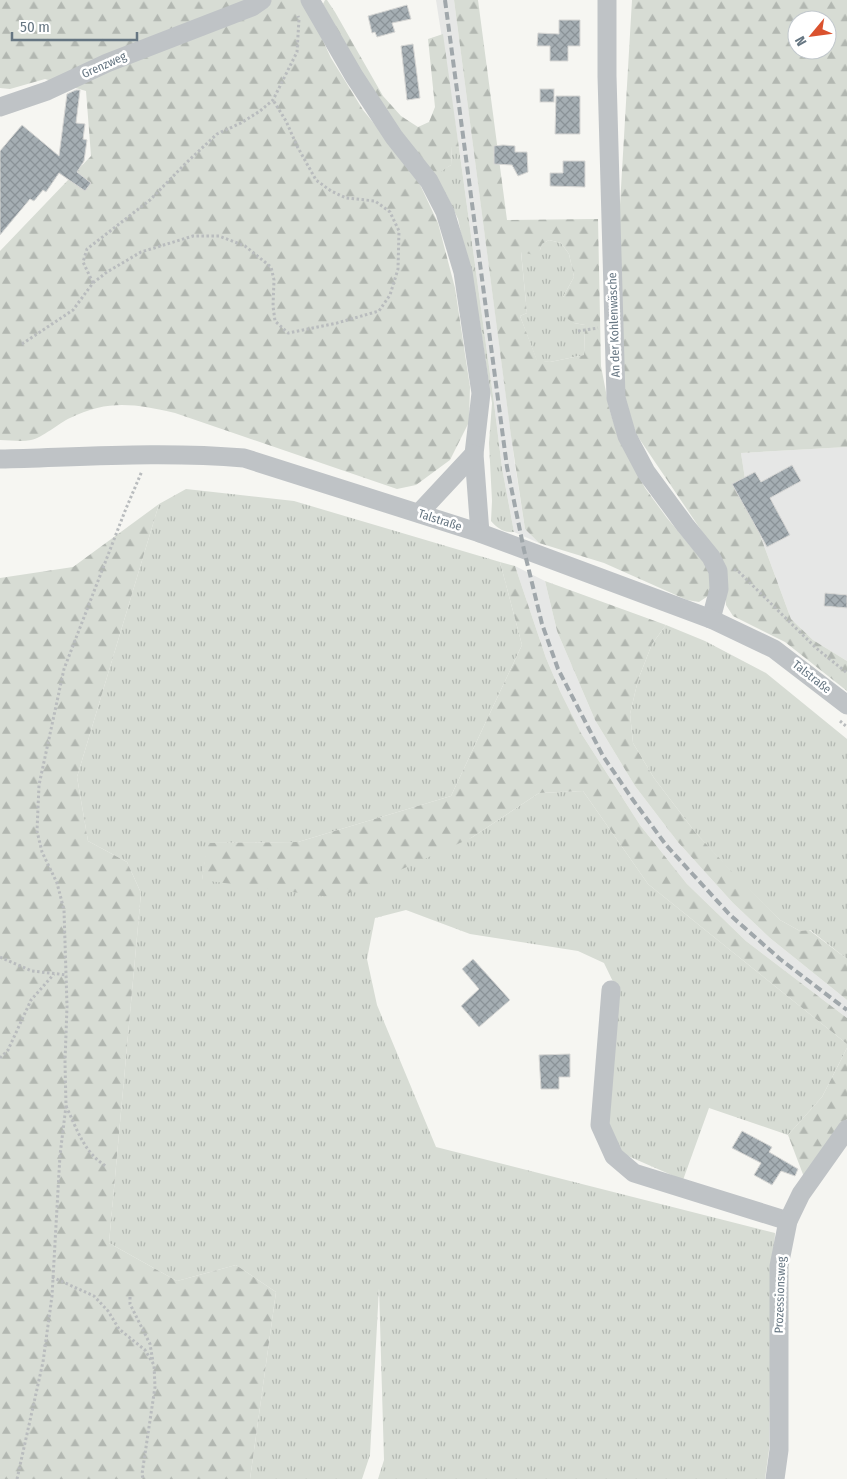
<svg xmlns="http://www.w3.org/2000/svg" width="847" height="1479" font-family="'Fira Sans Condensed',sans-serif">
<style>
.built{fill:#e6e7e6}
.grass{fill:url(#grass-tufts)}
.forest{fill:url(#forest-firs);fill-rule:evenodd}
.building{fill:url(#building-cross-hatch);stroke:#d7d7d5}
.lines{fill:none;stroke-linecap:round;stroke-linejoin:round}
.path{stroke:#b9bcbe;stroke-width:3;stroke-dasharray:2.5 2.5;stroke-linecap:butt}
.minor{stroke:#bfc3c6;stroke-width:19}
.rail{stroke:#a0a7ab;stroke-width:4;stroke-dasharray:8 4;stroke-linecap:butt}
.labels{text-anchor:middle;stroke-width:5;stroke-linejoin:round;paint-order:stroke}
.street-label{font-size:12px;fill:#667682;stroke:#fff}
</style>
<defs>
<pattern id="grass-tufts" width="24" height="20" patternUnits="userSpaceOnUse" patternTransform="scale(1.25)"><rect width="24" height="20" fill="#d7dcd4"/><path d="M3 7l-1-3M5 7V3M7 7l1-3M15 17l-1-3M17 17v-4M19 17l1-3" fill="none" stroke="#b2b7b1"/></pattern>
<pattern id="forest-firs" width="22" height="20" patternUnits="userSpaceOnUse" patternTransform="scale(1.25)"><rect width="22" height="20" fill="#d7dcd4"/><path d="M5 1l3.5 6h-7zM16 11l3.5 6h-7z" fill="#b2b7b1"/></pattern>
<pattern id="building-cross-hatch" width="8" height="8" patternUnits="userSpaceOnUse" patternTransform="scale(1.25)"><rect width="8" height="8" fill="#a5aeb3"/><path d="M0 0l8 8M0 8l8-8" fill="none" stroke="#8a9297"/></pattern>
</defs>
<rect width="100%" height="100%" fill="#f6f6f2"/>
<g class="built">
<path d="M436 0H454L515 465 525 529 539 543 514 532 502 468 494 403 459 148Z"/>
<path d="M847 447V661L813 640 791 619 749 505 741 453Z"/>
<path d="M515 566 545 581 557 631 595 720 635 786 677 841 733 903 770 938 847 1000V1018L746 941 687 884 640 825 581 733 560 691 546 658Z"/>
</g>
<g class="grass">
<path d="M452 145 459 148 494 403 502 468 514 532C504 533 497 528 491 521L492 501 489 443 492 403 479 318 458 219 447 196 427 169 439 172 451 165Z"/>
<path d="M549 240 561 243 569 254 574 277 563 297 574 323 585 325 584 355 550 362 537 361 520 316 527 313 521 251 540 250 542 244Z"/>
<path d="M186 489 294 501 500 562 522 645 451 796 298 842 208 843 202 880 471 838 539 793 583 791 648 884 847 1044V1048L822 1097 788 1135 709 1108 683 1180 621 1153 605 1117 617 990 604 963 578 951 470 934 406 910 375 918 367 959 377 1005 436 1147 775 1233 771 1312 769 1450 765 1479H378L384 1460 379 1288 370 1455 362 1479H250L276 1292 236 1265 177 1281 109 1243 141 893 127 862 88 841 77 777 159 504Z"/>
<path d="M666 625 705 641 766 673 847 739V959L810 930 800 931 780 920 735 876 695 832 654 778 633 743 630 714 638 680 652 644Z"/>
</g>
<g class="forest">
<path d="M0 0H304L331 58 363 110 415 174 438 223 455 288 470 387 469 422 450 460 416 485 397 489 175 413C135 404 109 399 70 418 59 423 42 438 31 440 21 442 10 440 0 440V251L91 156 86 91 45 79 10 89 0 88Z"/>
<path d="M325 0H327L335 12 383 96 401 116 418 127 429 122 435 107 428 39 443 34 459 148 452 146 451 165 439 173 427 169 390 124 323 4Z"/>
<path d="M454 0H478L507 220 598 219 601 366 609 408 618 436 645 488 667 518 707 566 714 577 708 596 699 602 687 600 604 563 539 543 525 529 511 436ZM549 240 561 243 569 254 574 277 563 297 562 304 568 319 574 323 585 325 584 355 550 362 537 360 520 316 527 313 521 252 534 255 540 250 542 244Z"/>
<path d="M632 0H847V447L741 453 749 505 791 619 813 640 847 661V691L785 642 733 616 726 605 724 564 636 434 625 399 619 355 621 243 619 222ZM797 20H827V50H797Z"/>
<path d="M159 504 77 777 88 841 127 862 141 893 109 1243 177 1281 236 1265 276 1292 250 1479H0V578L73 567Z"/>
<path d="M500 562 515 566 546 658 560 691 581 733 640 825 687 884 746 941 847 1018V1044L648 884 583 791 539 793 471 838 338 898 202 880 207 843 298 842 451 796 522 645Z"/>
<path d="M545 581 666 625 652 644 638 680 630 714 633 743 654 778 695 832 735 875 780 920 800 931 809 930 847 959V1000L770 938 733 903 677 841 635 786 595 720 557 631Z"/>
<path d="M847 1048V1119L804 1177 788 1135 822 1097Z"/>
</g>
<g class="building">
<path d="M407 5 411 19 392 23 395 32 377 37 375 32 372 33 368 16Z"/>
<path d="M559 20H580V46H568V61H550V46H537L538 33 559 34Z"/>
<path d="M413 44 420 98 407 100 401 46Z"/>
<rect x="540" y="89" width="14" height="13"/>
<path d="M76 90H80L76 123 85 124 83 139 87 140 84 161 77 172 91 183 85 191 59 173 46 192 43 190 34 201 30 199 0 235V151L22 125 59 156 67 94Z"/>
<path d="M556 96H580V134H555Z"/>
<path d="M503 145 515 146V152H527L528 172 518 176 512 165 494 164V146Z"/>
<path d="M563 161H585V187L550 186V173H563Z"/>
<path d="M792 465 801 481 770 498 790 535 767 547 732 484 755 472 761 482Z"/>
<path d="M825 593 847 595V608L824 606Z"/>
<path d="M473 959 510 1000 479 1027 461 1006 479 989 462 969Z"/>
<path d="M570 1054V1077H559V1089H541L539 1055Z"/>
<path d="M742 1131 772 1147 769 1152 798 1169 795 1176 781 1171 772 1185 754 1175 761 1163 732 1148Z"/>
</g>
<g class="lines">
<g class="path">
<path d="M93 283 83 262 87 249 150 200 186 163 217 134 241 123 260 111 273 100 297 52 299 19 298 16"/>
<path d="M578 331 598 328"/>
<path d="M22 344 73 310 93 283 107 272 141 252 193 236H219L245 246 271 267 274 280 273 306 275 321 288 333 337 323 379 311 390 295 398 269 399 231 390 212 375 201 346 198 331 191 316 180 297 146 286 121 273 100"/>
<path d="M734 569 739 572 816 648 847 673"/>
<path d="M840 721 847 727"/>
<path d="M0 957 32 971 67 975"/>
<path d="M0 1058 8 1050 31 1000 54 974"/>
<path d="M66 1106C77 1129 84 1153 106 1166"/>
<path d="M52 1277 94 1296 108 1311 119 1329 145 1350 154 1365 155 1387 142 1474 143 1479"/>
<path d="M130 1297V1304L150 1344 153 1362"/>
<path d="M17 1479 43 1362 52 1296 60 1155 66 1106 65 1062 67 1006 64 910 57 883 42 852 37 831 39 785 64 669 125 511 142 471"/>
</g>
<g class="minor">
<path d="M310 0 354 76 394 137 429 181 445 212 463 272 481 393 474 454 480 533"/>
<path d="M607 0V76L616 398 627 436 646 472 685 525 711 557 718 571 719 589 711 619"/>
<path d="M0 107 47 91 107 63 252 7 262 0"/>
<path d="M0 459C81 457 163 451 244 458L480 533 711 619 774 649 847 705"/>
<path d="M419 513 474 454"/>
<path d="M611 990 600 1125 614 1156 634 1173 788 1221"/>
<path d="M775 1479 779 1450V1266L788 1221 801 1194 847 1129"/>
</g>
<path class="rail" d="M445 0 507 467 524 550 542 624 558 669 603 756 633 800 666 845 730 915 780 959 847 1010"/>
</g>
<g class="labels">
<g class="street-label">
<text transform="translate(104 65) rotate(-24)" y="4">Grenzweg</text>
<text transform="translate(614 325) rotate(-92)" y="4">An der Kohlenwäsche</text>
<text transform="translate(440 520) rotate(18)" y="4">Talstraße</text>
<text transform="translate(812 677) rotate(38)" y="4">Talstraße</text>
<text transform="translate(780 1295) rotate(-88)" y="4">Prozessionsweg</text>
</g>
</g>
<g transform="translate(812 35) rotate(241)"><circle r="24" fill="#ffffff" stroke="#c2c8cd"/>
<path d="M0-4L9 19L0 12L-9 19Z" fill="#da522e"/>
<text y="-8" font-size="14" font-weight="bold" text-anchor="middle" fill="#667682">N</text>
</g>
<path d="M12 32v8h125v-8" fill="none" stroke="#667682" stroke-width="2.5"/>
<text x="20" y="32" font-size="15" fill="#667682" stroke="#ffffff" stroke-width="4" paint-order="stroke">50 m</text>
</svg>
